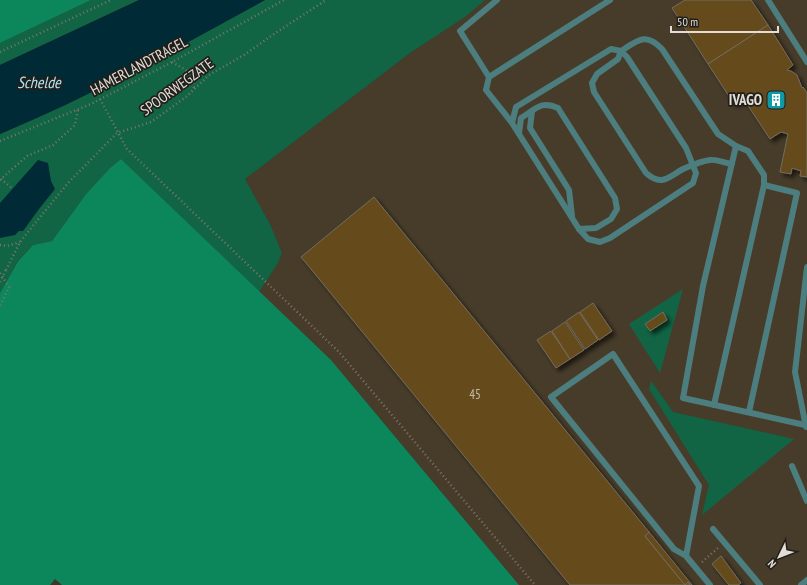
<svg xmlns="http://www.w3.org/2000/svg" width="807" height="585" font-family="'PT Sans Narrow',sans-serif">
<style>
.built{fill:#473c2a}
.green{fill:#116544}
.forest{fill:#0c875b}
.water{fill:#002a35}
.building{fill:#654b1c;stroke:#746c5f;filter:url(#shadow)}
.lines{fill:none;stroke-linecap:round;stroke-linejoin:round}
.path{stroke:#7c766c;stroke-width:2.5;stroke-dasharray:1 3;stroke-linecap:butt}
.service{stroke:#4c7e7f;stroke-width:6}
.path-bridge{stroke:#7c766c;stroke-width:2.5;stroke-dasharray:1 3;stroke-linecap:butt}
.labels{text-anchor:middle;stroke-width:3.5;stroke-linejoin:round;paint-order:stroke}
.number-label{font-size:13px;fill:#c3b9a8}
.street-label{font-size:15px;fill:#e2ded7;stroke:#221e19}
.poi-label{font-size:15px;font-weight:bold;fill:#e2ded7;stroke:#221e19;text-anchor:end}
.water-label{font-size:16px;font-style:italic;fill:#afe4f7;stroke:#221e19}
</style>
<defs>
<filter id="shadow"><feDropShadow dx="3.5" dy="3.5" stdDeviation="2" flood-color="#0009"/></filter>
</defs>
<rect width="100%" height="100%" fill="#3e362b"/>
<path class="built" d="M485 0H807V585H519L331 360 259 292 278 263 282 253 270 224 245 179 410 53 465 17Z"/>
<g class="green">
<path d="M91 0H139L0 65V43Z"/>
<path d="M265 0H485L465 17 410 53 245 179 270 224 282 253 278 263 259 292 121 159 110 168 86 194 52 241 33 245 18 260 0 293V134C91 96 178 48 265 0Z"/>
<path d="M683 289 660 373 629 324Z"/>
<path d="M651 381 673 412 794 439 702 515 709 485 649 389Z"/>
</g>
<g class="forest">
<path d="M0 0H91L0 43Z"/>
<path d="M121 159 331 360 519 585H62L55 579 50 585H0V293L18 261 33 245 52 241 86 194 110 168Z"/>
</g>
<g class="water">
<path d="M139 0H265C178 48 91 96 0 134V65Z"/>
<path d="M38 160 48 163 51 181 55 189 39 209 23 231H19L15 235 0 238V203Z"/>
</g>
<g class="building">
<path d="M685 0H751L768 25 708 64 672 8Z"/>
<path d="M768 25 793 65 787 70 791 71 797 75 802 88 803 87 807 93V177L800 176 801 171 792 168 791 174 780 172 788 134 781 132 770 139 743 98 734 104 708 64Z"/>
<path d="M374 197 649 532 645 536 685 585 688 582 690 585H570L301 257Z"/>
<path d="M593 303 612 331 599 340 580 312Z"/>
<path d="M579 312 598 340 585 349 566 321Z"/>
<path d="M663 312 667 320 650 331 645 324Z"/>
<path d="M565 322 584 350 570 359 552 331Z"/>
<path d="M551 331 570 359 556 368 537 340Z"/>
<path d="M649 532 692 585H690L688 582 685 585 645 536Z"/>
<path d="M721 556 741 583 738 585H729L712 564Z"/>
</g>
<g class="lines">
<g class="path">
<path d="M0 52 111 0"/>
<path d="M172 62 191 73 194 88"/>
<path d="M100 99 127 149 339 352 535 585"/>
<path d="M0 141 91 104 172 62 284 0"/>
<path d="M1 179 13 189"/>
<path d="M0 180 27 156 53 145 75 125 78 109"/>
<path d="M0 245 7 246 20 242"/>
<path d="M6 270 20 242 36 222 68 183 117 133 151 122 186 97 209 75 244 55 274 34 326 0"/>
<path d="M0 273 9 287 0 306"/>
<path d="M702 562 718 548"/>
</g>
<g class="service">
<path d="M768 0 807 62"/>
<path d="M489 77 460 31 497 0"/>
<path d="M532 111 530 128 569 190 572 216"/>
<path d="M512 123 516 107 611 49 621 51 627 57 686 148 696 173 693 183 610 238 600 242 588 239 579 229 512 123 486 90 489 77 610 0"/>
<path d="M519 133 521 118C536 109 541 100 558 108L615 198 617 209 611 219 596 228 579 229"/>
<path d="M736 146 748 151 764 175V185"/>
<path d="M732 164C725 163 716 159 710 160 701 161 690 166 683 169 668 177 662 187 646 173L594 92 592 83 597 74 618 59 621 51C638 40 646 32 662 49L718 134 736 146 703 286 683 398 805 425"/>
<path d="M714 405 764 185 797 193 749 412"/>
<path d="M806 427 795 372 807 267"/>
<path d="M792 466 807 501"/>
<path d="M713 529 760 585"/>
<path d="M686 556 699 486 613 354 551 397 674 549 686 556 710 585"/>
<path d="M801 585 807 580"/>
</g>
<path class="path-bridge" d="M0 282 6 270"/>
</g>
<defs>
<symbol id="building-square" viewBox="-11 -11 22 22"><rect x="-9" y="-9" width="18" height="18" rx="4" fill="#0f9aa8" stroke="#221e19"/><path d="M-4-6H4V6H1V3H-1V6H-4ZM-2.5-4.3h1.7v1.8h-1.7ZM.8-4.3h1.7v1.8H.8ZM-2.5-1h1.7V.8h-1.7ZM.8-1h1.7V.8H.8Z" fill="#fff"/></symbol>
</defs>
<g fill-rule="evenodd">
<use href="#building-square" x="765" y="89" width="22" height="22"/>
</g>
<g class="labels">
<g class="number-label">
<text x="475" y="399">45</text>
</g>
<g class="street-label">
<text transform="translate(139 66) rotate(-28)" y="5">HAMERLANDTRAGEL</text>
<text transform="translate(177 87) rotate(-36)" y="5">SPOORWEGZATE</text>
</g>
<g class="poi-label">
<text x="762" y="105">IVAGO</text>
</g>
<g class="water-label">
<text x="39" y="88">Schelde</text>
</g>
</g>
<g transform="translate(779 557) rotate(227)" stroke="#221e19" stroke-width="3" paint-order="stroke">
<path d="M0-3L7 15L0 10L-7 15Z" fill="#e2ded7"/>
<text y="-6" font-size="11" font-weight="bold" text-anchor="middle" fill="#e2ded7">N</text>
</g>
<path d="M671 26v6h107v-6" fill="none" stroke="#e2ded7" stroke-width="2"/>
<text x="677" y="26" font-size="12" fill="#e2ded7" stroke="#221e19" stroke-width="3" paint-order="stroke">50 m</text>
</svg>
